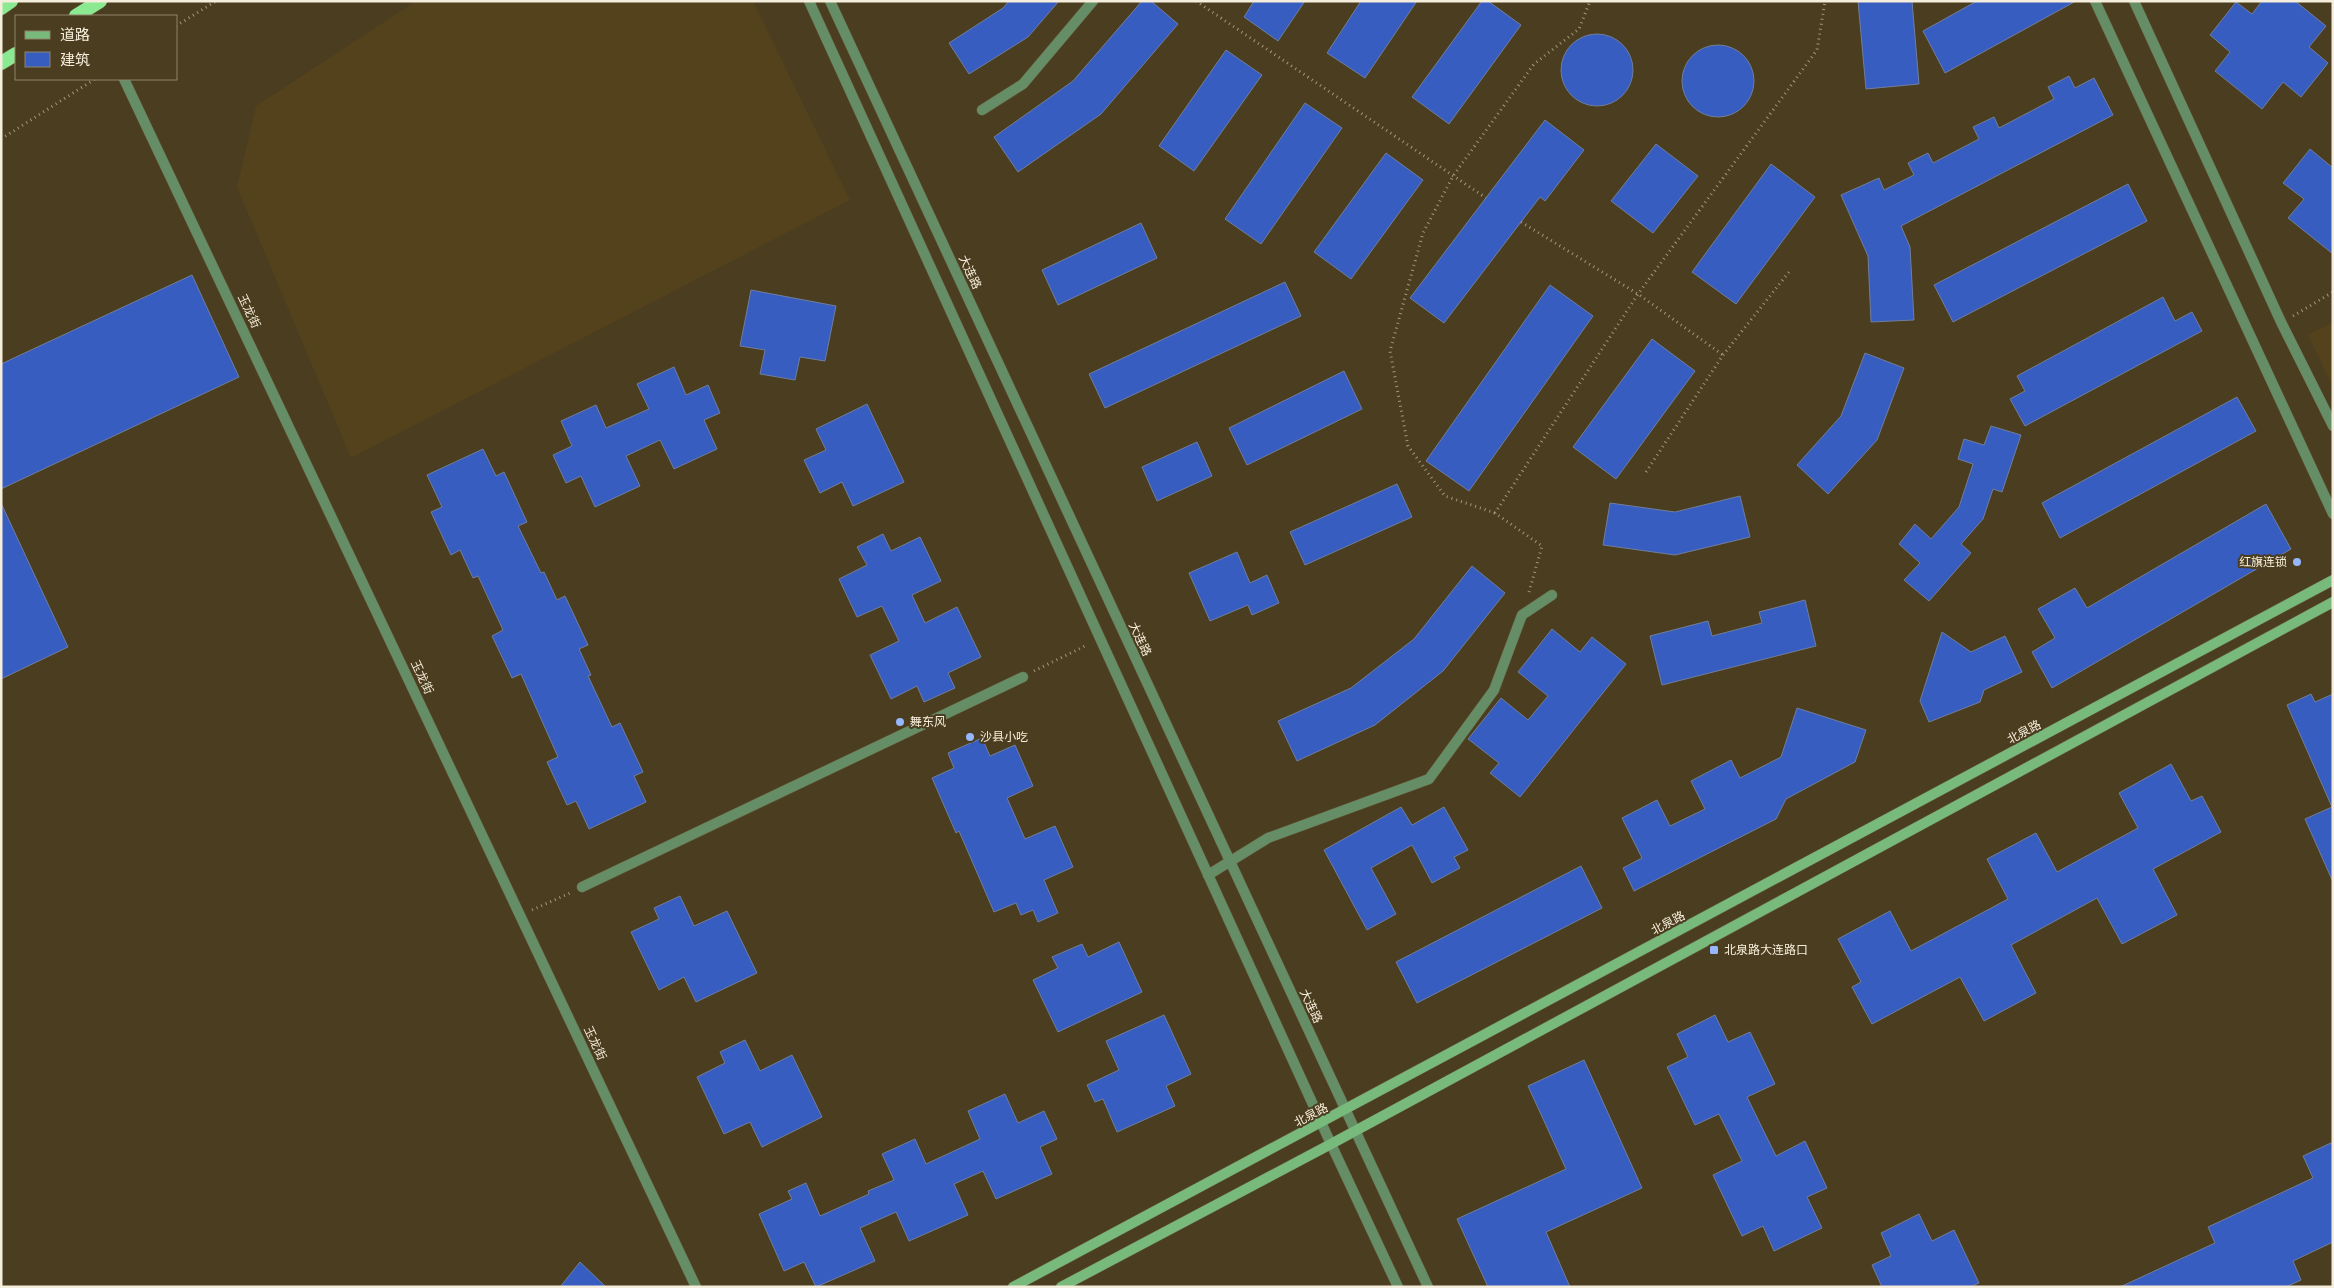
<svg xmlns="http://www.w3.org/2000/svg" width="2334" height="1288" font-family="Overpass,'Noto Sans SC',sans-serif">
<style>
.built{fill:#53421c}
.building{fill:#385dc0;stroke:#707e9c}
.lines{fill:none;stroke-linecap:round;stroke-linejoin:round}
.service-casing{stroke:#66593d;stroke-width:11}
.pedestrian-casing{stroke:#66593d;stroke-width:11}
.tertiary-casing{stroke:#66593d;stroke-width:11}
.secondary-casing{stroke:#66593d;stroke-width:11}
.trunk-casing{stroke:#66593d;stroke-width:15}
.path{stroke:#a2977f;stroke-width:3;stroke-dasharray:1 4;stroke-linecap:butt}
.service{stroke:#658e67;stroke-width:10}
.pedestrian{stroke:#658e67;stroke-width:10}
.tertiary{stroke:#658e67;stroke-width:10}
.secondary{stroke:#78b97c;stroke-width:10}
.trunk{stroke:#8be992;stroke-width:14}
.poi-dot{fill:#96b6fd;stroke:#4b3d1f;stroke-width:2}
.labels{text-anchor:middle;stroke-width:4;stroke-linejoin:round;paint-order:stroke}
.street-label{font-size:12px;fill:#f6eedc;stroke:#4b3d1f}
.poi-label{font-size:12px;fill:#f6eedc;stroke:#4b3d1f;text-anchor:start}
</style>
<rect width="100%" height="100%" fill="#4b3d1f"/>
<g class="built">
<path d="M416 1H753L850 200 351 458 237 187 256 106Z"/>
<path d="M2333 322V387L2308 335Z"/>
</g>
<g class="building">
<path d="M1009 1H1059L1028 37 969 74 949 43 1003 8Z"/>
<path d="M1142 1H1151L1178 24 1101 114 1018 172 994 137 1073 81Z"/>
<path d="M1254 1H1305L1278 41 1244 17Z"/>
<path d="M1361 1H1417L1365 78 1327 53Z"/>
<path d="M1482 1H1488L1521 25 1449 124 1412 97Z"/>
<path d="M1858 1H1912L1919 84 1866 89Z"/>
<path d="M1977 1H2076L1945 73 1923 31Z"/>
<path d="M2262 1H2295L2326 26 2309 47 2328 63 2301 97 2283 82 2262 109 2215 71 2230 52 2210 35 2236 2 2252 14Z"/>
<circle cx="1597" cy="70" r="36"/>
<circle cx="1718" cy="81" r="36"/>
<path d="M1226 50 1262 75 1194 171 1159 146Z"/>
<path d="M2069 76 2075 88 2094 78 2113 115 1901 226 1910 247 1914 320 1871 322 1868 256 1841 195 1879 178 1884 190 1914 175 1908 163 1928 153 1933 163 1979 139 1973 127 1994 117 1999 128 2054 99 2048 87Z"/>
<path d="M1305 103 1342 128 1261 244 1225 219Z"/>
<path d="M1545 120 1584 150 1545 201 1540 197 1444 323 1410 298Z"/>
<path d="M1656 144 1698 176 1653 233 1611 201Z"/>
<path d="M2310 149 2333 168V254L2288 218 2304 199 2283 183Z"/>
<path d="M1386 153 1423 180 1351 279 1314 252Z"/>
<path d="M1771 164 1815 197 1736 304 1692 272Z"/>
<path d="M2128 184 2147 221 1953 322 1934 285Z"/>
<path d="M1141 223 1157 258 1058 305 1042 270Z"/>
<path d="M192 275 239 377 1 489V364Z"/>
<path d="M1285 282 1301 316 1105 408 1089 374Z"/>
<path d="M1550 285 1593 316 1469 491 1426 461Z"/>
<path d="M751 290 836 306 825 361 800 357 795 380 760 374 765 350 740 346Z"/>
<path d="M2163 297 2175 321 2192 312 2202 331 2025 426 2010 399 2025 391 2017 376Z"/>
<path d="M1652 339 1695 371 1616 479 1573 447Z"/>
<path d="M1865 353 1904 368 1877 440 1828 494 1797 465 1841 416Z"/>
<path d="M674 367 686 395 708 385 720 413 704 420 717 449 674 469 660 440 626 456 640 486 595 507 581 476 566 483 553 455 572 446 561 421 596 405 606 428 649 409 637 384Z"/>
<path d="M1344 371 1362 409 1247 465 1229 428Z"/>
<path d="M2237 397 2256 431 2060 538 2042 503Z"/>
<path d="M867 404 904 482 853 506 842 482 820 493 804 460 826 450 816 429Z"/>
<path d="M1991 426 2021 435 2002 492 1993 489 1983 519 1961 544 1971 553 1929 601 1904 580 1920 563 1899 544 1915 524 1931 539 1959 507 1973 464 1958 459 1964 439 1984 445Z"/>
<path d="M1197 442 1212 476 1157 501 1142 467Z"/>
<path d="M483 449 496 476 504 472 527 522 518 526 541 573 544 572 557 600 565 596 588 645 579 649 591 675 588 676 612 727 620 723 643 772 634 776 646 802 589 829 576 801 567 805 547 762 558 757 521 674 512 678 492 636 503 630 478 576 473 578 460 550 451 555 431 512 442 507 427 475Z"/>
<path d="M1397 484 1412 517 1305 565 1290 532Z"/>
<path d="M1740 496 1750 537 1675 555 1603 545 1610 503 1675 512Z"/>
<path d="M1 503 68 647 1 679Z"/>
<path d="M2266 504 2291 549 2052 688 2032 652 2055 638 2038 609 2075 588 2087 608Z"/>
<path d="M883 534 891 551 920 537 941 581 912 595 925 623 957 607 981 657 948 673 955 688 924 702 917 686 891 699 870 655 899 641 882 606 857 617 839 579 867 565 857 547Z"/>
<path d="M1237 552 1250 583 1267 575 1279 603 1252 615 1248 605 1210 621 1189 573Z"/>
<path d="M1472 566 1505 593 1443 671 1375 725 1297 761 1278 721 1351 688 1414 639Z"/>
<path d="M1805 600 1816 646 1662 685 1650 636 1708 621 1712 636 1762 623 1759 612Z"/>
<path d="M1552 629 1580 652 1592 637 1626 664 1520 797 1490 773 1499 763 1468 739 1501 698 1528 720 1548 696 1518 672Z"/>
<path d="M1942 632 1971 652 2005 636 2022 672 1984 690 1980 702 1929 722 1920 701Z"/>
<path d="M2311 694 2315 702 2333 694V882L2305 819 2332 807 2287 705Z"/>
<path d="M1797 708 1866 730 1855 762 1786 799 1776 819 1634 891 1623 868 1642 858 1622 818 1657 800 1670 826 1705 809 1691 781 1731 760 1740 778 1781 757Z"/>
<path d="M982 738 990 756 1015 745 1033 786 1007 798 1025 839 1055 826 1073 867 1044 880 1058 913 1038 922 1033 910 1021 915 1016 903 994 912 959 831 956 833 932 778 954 768 948 753Z"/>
<path d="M2171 764 2191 801 2202 796 2221 832 2153 869 2177 915 2122 944 2097 898 2011 945 2036 993 1984 1021 1960 977 1872 1024 1852 987 1861 982 1838 939 1890 911 1911 951 2008 899 1987 859 2036 833 2057 872 2138 828 2119 793Z"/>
<path d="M1401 807 1412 825 1444 807 1468 850 1454 857 1460 868 1432 883 1412 845 1371 868 1396 914 1367 930 1324 850Z"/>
<path d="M1581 866 1602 908 1417 1003 1396 962Z"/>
<path d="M680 896 694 926 727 911 757 973 696 1002 684 977 659 990 631 932 659 919 654 908Z"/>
<path d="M1119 942 1142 992 1058 1032 1033 980 1058 968 1052 957 1082 944 1088 957Z"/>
<path d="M1164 1015 1191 1074 1166 1086 1175 1106 1117 1132 1103 1099 1095 1102 1087 1085 1119 1070 1106 1041Z"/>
<path d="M1715 1015 1728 1042 1750 1032 1775 1084 1747 1097 1776 1156 1805 1141 1827 1188 1807 1197 1822 1228 1774 1251 1763 1226 1742 1236 1713 1175 1742 1161 1719 1114 1695 1125 1667 1067 1688 1057 1677 1034Z"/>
<path d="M745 1040 760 1071 792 1055 822 1117 762 1147 750 1122 724 1134 697 1077 725 1063 720 1052Z"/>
<path d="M1584 1060 1642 1188 1546 1232 1570 1287H1488L1457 1219 1566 1169 1528 1086Z"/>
<path d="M1005 1094 1018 1123 1044 1111 1057 1139 1040 1147 1052 1174 996 1199 983 1171 954 1184 968 1215 909 1241 896 1212 860 1228 875 1261 816 1287 804 1262 784 1271 759 1214 792 1199 788 1191 806 1183 820 1216 869 1194 868 1191 894 1180 882 1154 915 1139 926 1164 980 1139 968 1111Z"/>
<path d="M2333 1142V1242L2293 1261 2301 1280 2286 1287H2120L2215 1243 2208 1227 2313 1178 2303 1156Z"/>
<path d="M1919 1214 1932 1241 1954 1230 1979 1283 1970 1287H1882L1872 1265 1891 1256 1881 1233Z"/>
<path d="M580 1262 606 1287H560Z"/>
</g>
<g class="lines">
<defs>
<g id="service">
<path d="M2095 1 2333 514"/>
<path d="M2134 1 2281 322 2333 426"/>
<path d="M982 110 1023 84 1093 1"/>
<path d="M1208 875 1268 838 1429 779 1494 690 1522 615 1552 595"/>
</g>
<path id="pedestrian" d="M582 887 1023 677"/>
<g id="tertiary">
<path d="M809 1 1331 1144 1398 1287"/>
<path d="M830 1 1428 1287"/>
<path d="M124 79 696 1287"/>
</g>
<g id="secondary">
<path d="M1013 1287 2333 580"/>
<path d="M1061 1287 1331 1144 2333 602"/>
</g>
<g id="trunk">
<path d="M1 8 11 1"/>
<path d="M76 16 100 1"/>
<path d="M1 63 16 54"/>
</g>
</defs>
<use href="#service" class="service-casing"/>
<use href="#pedestrian" class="pedestrian-casing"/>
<use href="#tertiary" class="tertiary-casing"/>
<use href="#secondary" class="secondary-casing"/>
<use href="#trunk" class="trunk-casing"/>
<g class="path">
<path d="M1196 1 1486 198"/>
<path d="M176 26 216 1"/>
<path d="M1 139 95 79"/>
<path d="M1521 222 1638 294 1723 355"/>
<path d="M2293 316 2333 292"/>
<path d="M1646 472 1723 355 1789 272"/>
<path d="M1495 513 1445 496 1408 446 1390 351 1423 233 1453 176 1534 64 1579 29 1590 1"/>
<path d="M1529 592 1542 546 1495 513 1638 294 1817 50 1825 1"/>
<path d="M1034 671 1087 645"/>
<path d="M532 910 570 893"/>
</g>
<use href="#service" class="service"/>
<use href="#pedestrian" class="pedestrian"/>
<use href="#tertiary" class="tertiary"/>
<use href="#secondary" class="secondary"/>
<use href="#trunk" class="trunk"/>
</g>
<g class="poi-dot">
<circle cx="2297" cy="562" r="5"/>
<circle cx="900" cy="722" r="5"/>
<circle cx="970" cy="737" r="5"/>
<rect x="1709" y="945" width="10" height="10" rx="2.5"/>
</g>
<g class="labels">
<g class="street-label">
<text transform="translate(970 272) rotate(65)" y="4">大连路</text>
<text transform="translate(249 311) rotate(65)" y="4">玉龙街</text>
<text transform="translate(1140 639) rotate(65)" y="4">大连路</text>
<text transform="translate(422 677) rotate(65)" y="4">玉龙街</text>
<text transform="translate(2024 732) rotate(-28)" y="4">北泉路</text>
<text transform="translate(1668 923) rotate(-28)" y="4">北泉路</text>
<text transform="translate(1311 1006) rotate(65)" y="4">大连路</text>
<text transform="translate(595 1043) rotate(65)" y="4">玉龙街</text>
<text transform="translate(1311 1115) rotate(-28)" y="4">北泉路</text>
</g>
<g class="poi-label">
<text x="2287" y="566" text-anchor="end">红旗连锁</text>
<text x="910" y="726">舞东风</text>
<text x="980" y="741">沙县小吃</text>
<text x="1724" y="954">北泉路大连路口</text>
</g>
</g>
<rect width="2334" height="1288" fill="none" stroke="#f6eedc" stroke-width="5"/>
<rect x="15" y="15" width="162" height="65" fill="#4b3d1f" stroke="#8f846b"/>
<rect x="25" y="31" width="25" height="8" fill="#78b97c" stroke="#8f846b"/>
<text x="60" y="40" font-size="15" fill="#f6eedc">道路</text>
<rect x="25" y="52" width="25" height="15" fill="#385dc0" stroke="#8f846b"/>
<text x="60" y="65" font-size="15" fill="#f6eedc">建筑</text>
</svg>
